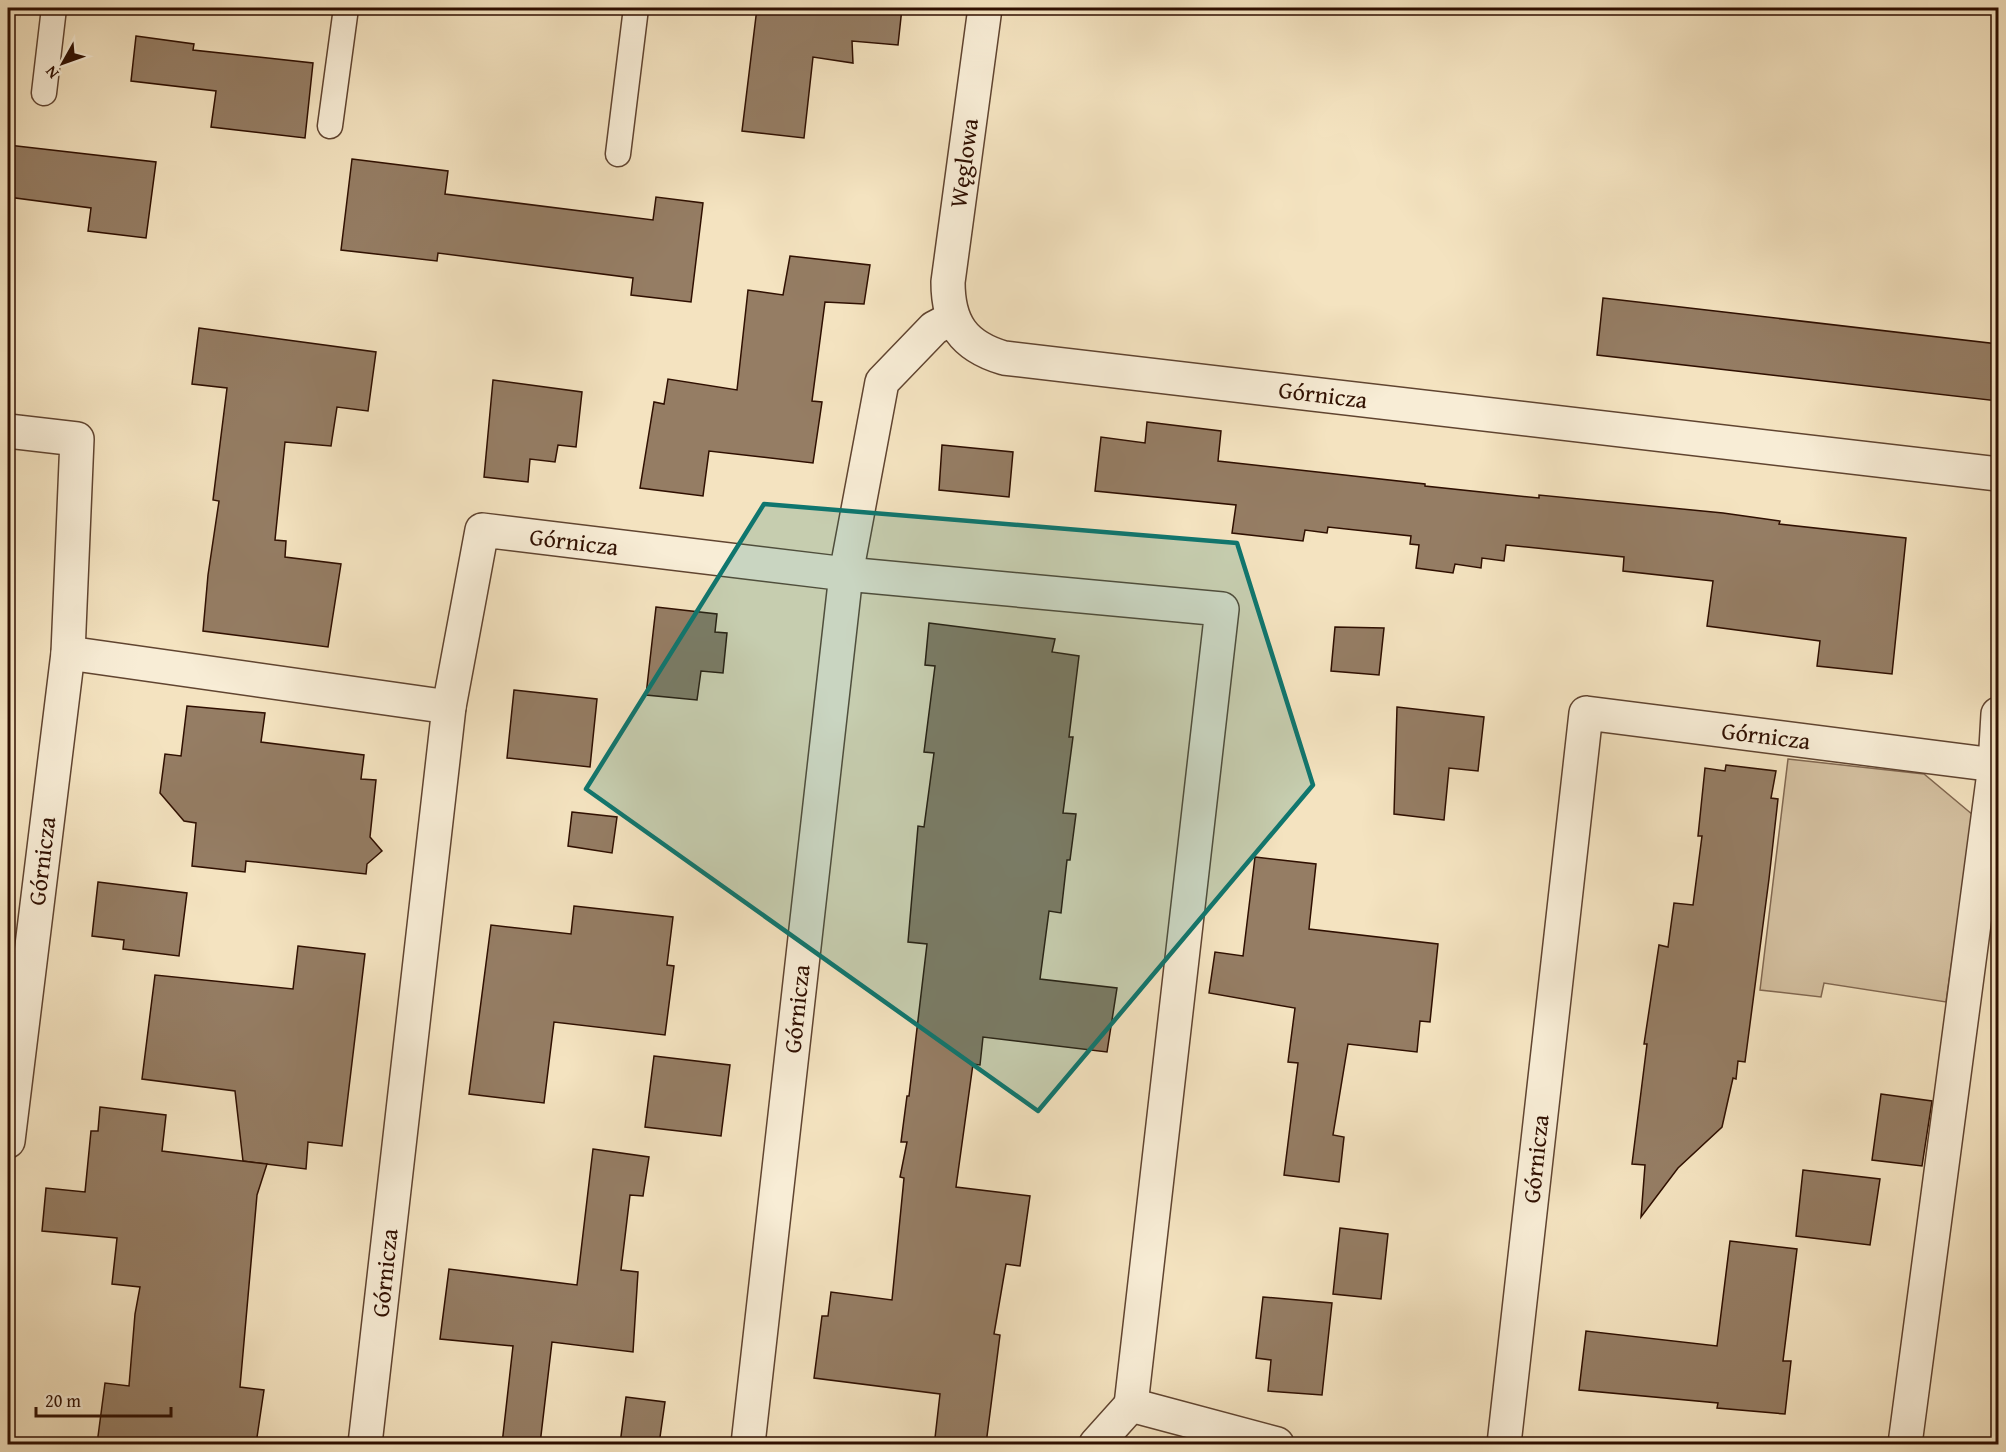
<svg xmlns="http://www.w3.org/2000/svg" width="2006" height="1452" font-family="'Gentium Book Plus',serif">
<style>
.green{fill:#d3bf9f;stroke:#816750;stroke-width:1.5}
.building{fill:#957d64;stroke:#2f0f00;stroke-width:1.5}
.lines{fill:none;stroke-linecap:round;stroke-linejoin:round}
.lane-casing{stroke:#604430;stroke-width:27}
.street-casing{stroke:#604430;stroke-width:36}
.lane{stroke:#f8edd6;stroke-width:24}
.street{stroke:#f8edd6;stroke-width:33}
.marked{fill:#0f766e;fill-opacity:0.2;stroke:#0f766e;stroke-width:4.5;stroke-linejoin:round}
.labels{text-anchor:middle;stroke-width:4.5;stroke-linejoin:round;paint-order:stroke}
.street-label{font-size:24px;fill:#2f0f00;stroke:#f8edd6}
</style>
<rect width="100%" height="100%" fill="#f4e3c0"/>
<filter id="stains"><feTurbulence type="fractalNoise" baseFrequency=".00333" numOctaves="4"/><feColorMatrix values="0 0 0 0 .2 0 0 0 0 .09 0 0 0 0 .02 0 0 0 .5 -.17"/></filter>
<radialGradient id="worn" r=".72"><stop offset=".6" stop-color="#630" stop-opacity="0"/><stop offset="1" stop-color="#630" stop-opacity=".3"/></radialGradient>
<path class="green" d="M1788 759 1924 774 1973 815 1946 1002 1824 983 1821 997 1760 990Z"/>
<g class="building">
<path d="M757 8H902L898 45 852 41 853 63 813 57 804 138 742 131Z"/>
<path d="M136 36 194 44 193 50 313 63 305 138 211 127 216 91 131 81Z"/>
<path d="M8 145 156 162 146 238 88 231 91 208 8 197Z"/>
<path d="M352 159 448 171 445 194 653 220 656 197 703 203 691 302 631 295 633 278 438 253 437 261 341 250Z"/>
<path d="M790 256 870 265 864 304 825 302 812 401 822 402 813 463 709 451 703 496 640 488 654 402 664 404 668 379 737 390 748 290 783 295Z"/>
<path d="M1603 298 1998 344V401L1597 355Z"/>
<path d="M199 328 376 352 368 411 337 407 331 446 285 442 275 540 286 541 285 557 341 564 328 647 203 631 208 575 219 501 213 500 227 388 192 384Z"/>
<path d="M493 380 582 392 576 447 558 445 555 462 530 459 528 482 484 477Z"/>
<path d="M1147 422 1221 431 1218 461 1425 484V486L1539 498V495L1723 513 1780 521 1779 524 1906 538 1892 674 1817 666 1820 641 1707 626 1713 581 1623 571 1624 557 1506 545 1504 561 1482 558 1481 568 1455 564 1453 573 1416 568 1419 545 1410 544 1411 536 1328 527 1327 533 1305 530 1303 541 1232 533 1236 505 1095 491 1101 437 1145 443Z"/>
<path d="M942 445 1013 452 1009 497 939 490Z"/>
<path d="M656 607 717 614 715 632 727 633 723 673 701 671 697 700 646 695Z"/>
<path d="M929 623 1055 639 1052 652 1079 656 1069 737H1073L1063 813 1076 814 1070 860H1067L1061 913 1049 911 1040 979 1117 988 1107 1052 983 1037 980 1065 973 1064 956 1187 1030 1196 1020 1266 1006 1264 994 1334 1000 1335 986 1444H938L939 1439 935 1438 940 1394 814 1378 822 1316H828L831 1292 892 1300 904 1178 900 1177 907 1142H901L907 1096H909L927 944 908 942 918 826 924 827 934 753 924 752 935 666 925 665Z"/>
<path d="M1335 627 1384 628 1379 675 1331 671Z"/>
<path d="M514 690 597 699 590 767 507 758Z"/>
<path d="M187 706 265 713 261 742 364 755 361 779 376 780 370 837 382 851 367 864 366 874 246 861 245 872 192 866 196 823 184 821 160 793 165 754 181 756Z"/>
<path d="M1397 707 1484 717 1478 771 1449 768 1444 820 1394 814Z"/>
<path d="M1726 765 1776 771 1771 798 1778 799 1769 879 1745 1062 1738 1061 1736 1079 1733 1078 1722 1127 1678 1168 1641 1217 1645 1165 1632 1164 1647 1044H1644L1659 945 1668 947 1674 903 1693 905 1702 836H1698L1705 768 1725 771Z"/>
<path d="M572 812 617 817 612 853 568 846Z"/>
<path d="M1255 857 1316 864 1309 929 1438 944 1430 1022 1420 1021 1417 1052 1348 1044 1333 1135 1344 1137 1339 1182 1284 1175 1298 1063 1288 1062 1295 1008 1209 993 1215 952 1243 956Z"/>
<path d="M98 882 187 893 179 956 123 949 124 940 92 936Z"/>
<path d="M574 906 673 917 667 965 674 966 665 1035 554 1022 544 1103 469 1094 491 925 571 934Z"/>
<path d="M298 946 365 954 342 1146 308 1142 306 1169 243 1161 235 1091 142 1079 155 975 293 989Z"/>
<path d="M654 1056 730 1065 721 1136 645 1127Z"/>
<path d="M1881 1094 1932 1101 1922 1166 1872 1160Z"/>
<path d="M100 1107 166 1115 162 1151 267 1164 257 1195 240 1387 264 1390 256 1444H97L105 1383 129 1386 135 1314 140 1287 112 1284 117 1238 42 1231 46 1188 85 1192 91 1131H98Z"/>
<path d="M593 1149 649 1157 643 1196 630 1195 621 1270 638 1272 633 1352 552 1342 540 1444H502L513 1346 440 1339 449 1269 577 1285Z"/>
<path d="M1803 1170 1880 1179 1870 1245 1796 1236Z"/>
<path d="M1340 1228 1388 1234 1381 1299 1333 1294Z"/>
<path d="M1730 1241 1797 1249 1783 1361H1791L1785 1414 1717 1408 1718 1403 1579 1390 1586 1331 1717 1346Z"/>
<path d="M1263 1297 1332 1303 1322 1395 1268 1391 1271 1360 1256 1358Z"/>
<path d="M626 1397 665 1402 659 1444H620Z"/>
</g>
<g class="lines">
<defs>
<g id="lane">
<path d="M44 93 54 8"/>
<path d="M330 126 346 8"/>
<path d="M618 154 636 8"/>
</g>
<g id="street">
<path d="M985 8 948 282C948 323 963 346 1004 358L1998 474"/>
<path d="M8 431 77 439 68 653 8 1141"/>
<path d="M68 653 449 707"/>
<path d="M1998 714 1995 765H1998"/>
<path d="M1131 1405 1277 1444"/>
<path d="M365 1444 449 707 482 530 846 574 882 382 934 328 953 318"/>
<path d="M748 1444 846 574 1222 609 1131 1405"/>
<path d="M1096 1444 1131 1405"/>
<path d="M1504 1444 1586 713 1995 765 1905 1444"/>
</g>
</defs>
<use href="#lane" class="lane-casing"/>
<use href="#street" class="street-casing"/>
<use href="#lane" class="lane"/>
<use href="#street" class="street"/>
</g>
<path class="marked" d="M764 504 1237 543 1313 785 1038 1111 586 789Z"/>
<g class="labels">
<g class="street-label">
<text transform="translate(964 163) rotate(-82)" y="8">Węglowa</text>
<text transform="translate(1323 395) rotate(7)" y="8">Górnicza</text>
<text transform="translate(574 542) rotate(7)" y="8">Górnicza</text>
<text transform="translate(1766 736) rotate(7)" y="8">Górnicza</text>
<text transform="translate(42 861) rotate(-83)" y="8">Górnicza</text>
<text transform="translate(797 1009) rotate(-84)" y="8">Górnicza</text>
<text transform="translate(1536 1159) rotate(-84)" y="8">Górnicza</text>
<text transform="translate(385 1273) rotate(-84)" y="8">Górnicza</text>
</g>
</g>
<rect width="2006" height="1452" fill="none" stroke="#f4e3c0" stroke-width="30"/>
<rect x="9" y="9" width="1988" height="1434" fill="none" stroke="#2f0f00" stroke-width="3"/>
<rect x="15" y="15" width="1976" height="1422" fill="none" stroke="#2f0f00" stroke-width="1.5"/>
<g transform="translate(63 63) rotate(230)" stroke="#f8edd6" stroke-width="4.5" paint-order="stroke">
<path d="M0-4.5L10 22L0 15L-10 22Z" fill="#2f0f00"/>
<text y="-9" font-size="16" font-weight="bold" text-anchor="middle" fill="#2f0f00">N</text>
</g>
<path d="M36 1407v9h135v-9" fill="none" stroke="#2f0f00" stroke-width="3"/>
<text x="45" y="1407" font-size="18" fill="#2f0f00" stroke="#f8edd6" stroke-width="4.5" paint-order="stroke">20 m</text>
<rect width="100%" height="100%" filter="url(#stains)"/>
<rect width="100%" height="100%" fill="url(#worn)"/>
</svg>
